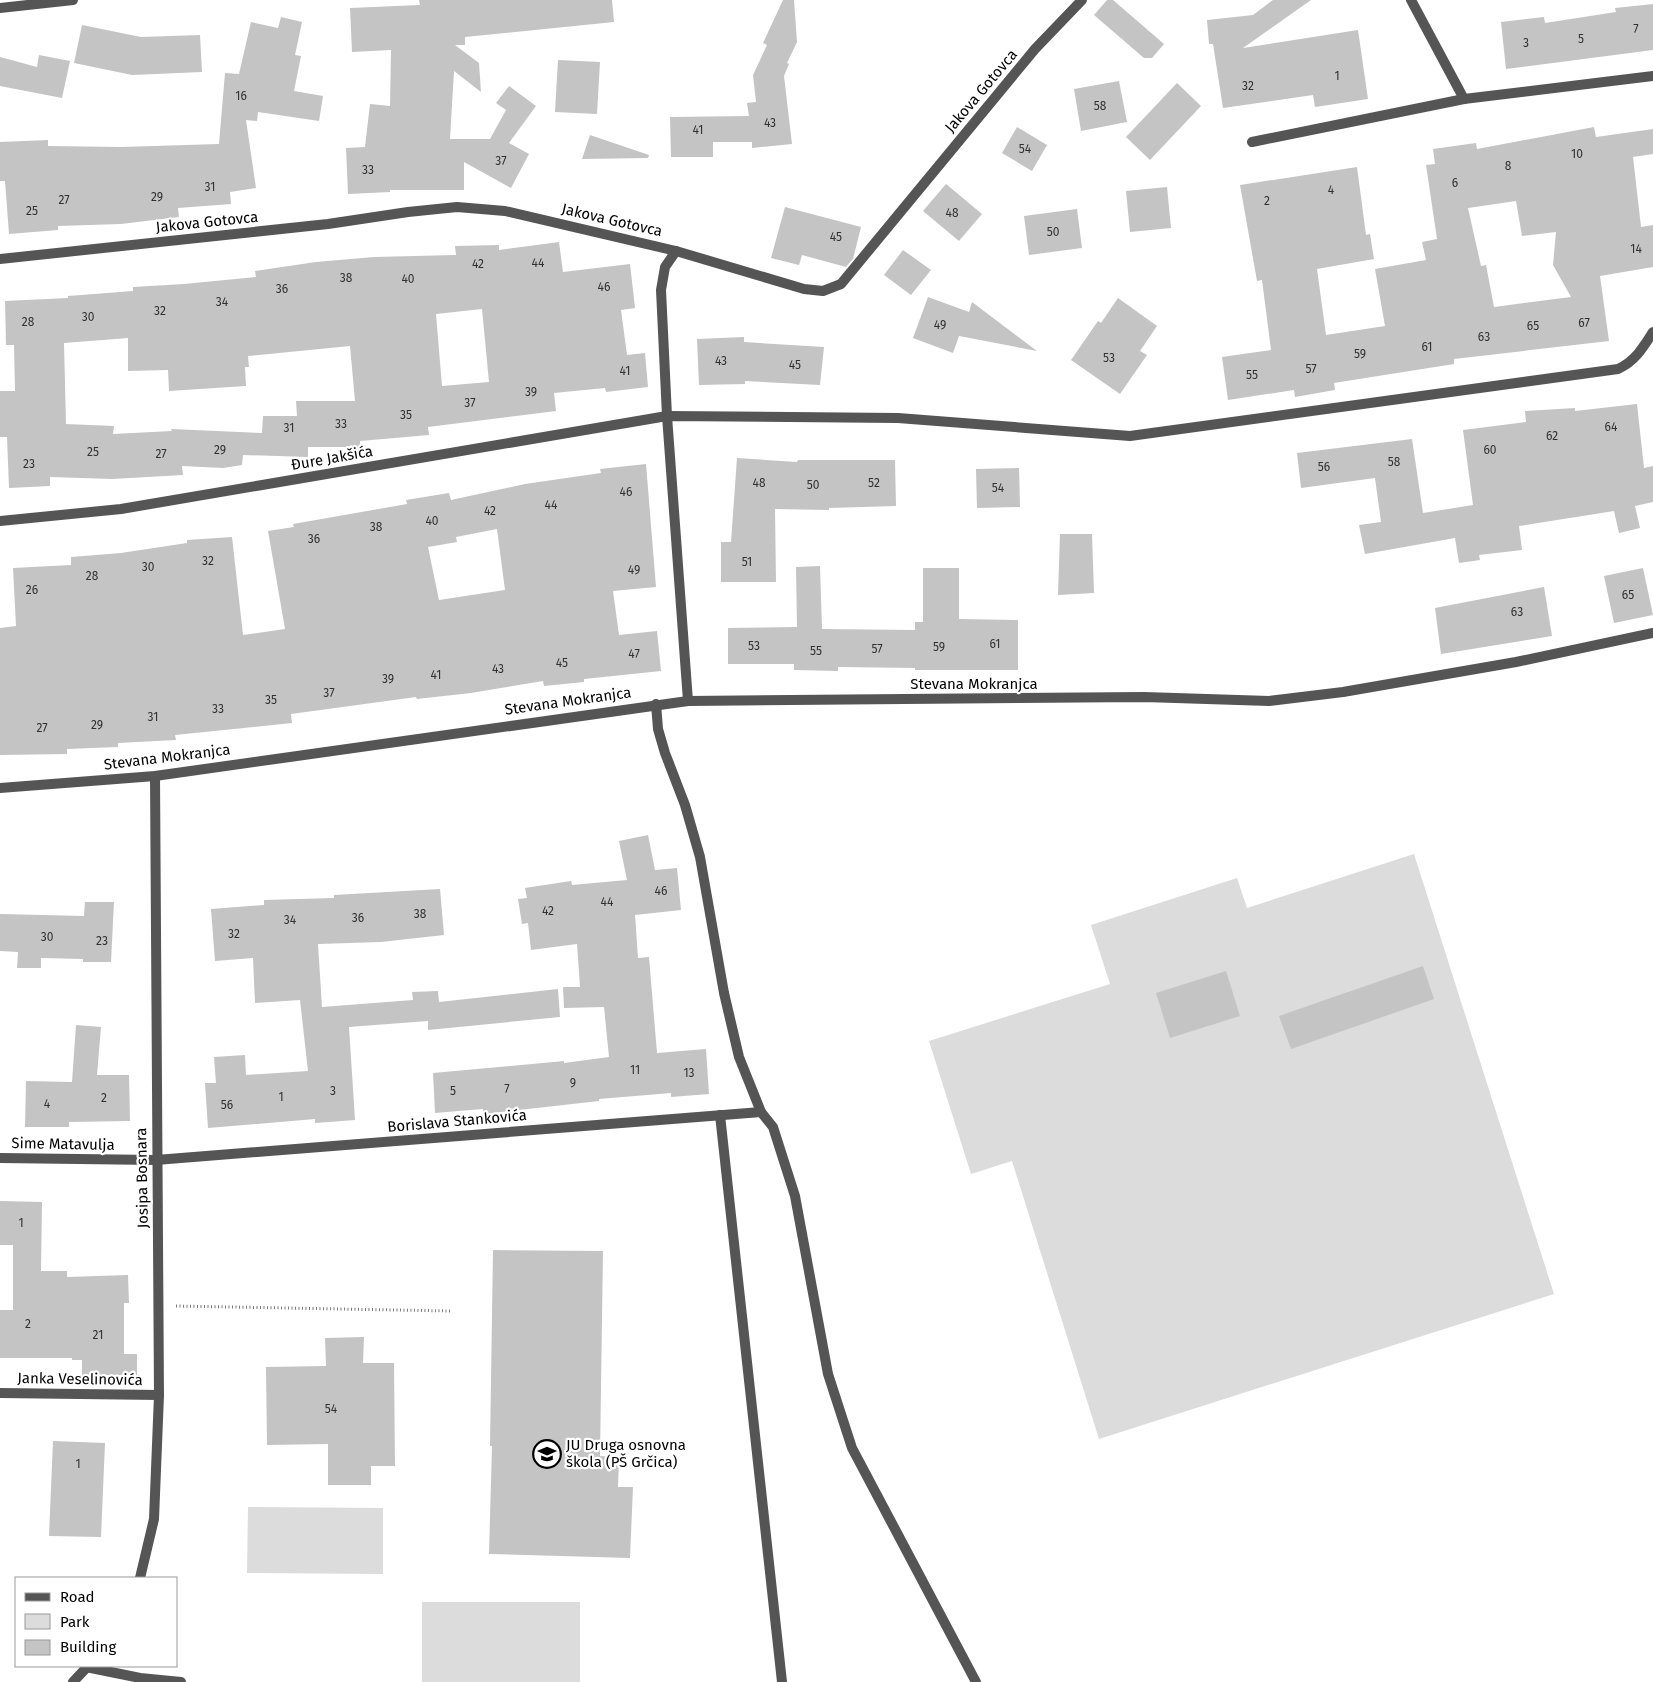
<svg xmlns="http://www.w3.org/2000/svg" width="1653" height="1682" font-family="'Fira Sans',sans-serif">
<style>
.green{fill:#dcdcdc}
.building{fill:#c4c4c4;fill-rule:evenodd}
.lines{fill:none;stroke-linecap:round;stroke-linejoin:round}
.path{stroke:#777;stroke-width:3;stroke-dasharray:1 2.5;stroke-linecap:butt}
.service{stroke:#555;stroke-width:10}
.minor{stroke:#555;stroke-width:10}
.labels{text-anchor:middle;stroke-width:4.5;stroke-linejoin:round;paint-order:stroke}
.number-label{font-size:12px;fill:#313131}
.street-label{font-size:15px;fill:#000;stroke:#fff}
.poi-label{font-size:15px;fill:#000;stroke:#fff;text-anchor:start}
</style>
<rect width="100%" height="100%" fill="#fff"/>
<g class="green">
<path d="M1414 854 1554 1294 1099 1439 1012 1161 971 1174 929 1041 1110 984 1091 925 1237 878 1247 908Z"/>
<path d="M248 1507 383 1508V1574L247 1573Z"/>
<rect x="422" y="1602" width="158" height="80"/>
</g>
<g class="building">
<path d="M419 0H612L614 22 465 37V45H455L479 63 481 92 454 71 450 139H490L506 110 496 103 509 86 536 106 509 143 529 154 511 188 464 162V190H390V192L348 194 346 148 365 147 370 104 390 106 391 50 352 52 350 8 420 5Z"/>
<path d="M783 0H794L797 42 787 63 789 64 784 76 792 144 752 148V142H713V157H671L670 117 749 116 747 103 756 102 753 75 767 45 763 43Z"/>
<path d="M1107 0H1113L1164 44 1152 58H1144L1094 15Z"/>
<path d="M1273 0H1311L1243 48 1358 30 1368 99 1315 107 1313 95 1223 108 1213 44H1209L1207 20 1253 15Z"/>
<path d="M1653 4V50L1506 69 1501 22 1544 17 1545 23 1616 12 1615 8Z"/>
<path d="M281 17 302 22 295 55 301 56 294 91 323 96 319 121 258 112 257 121 246 120 256 188 230 192 231 204 178 208 179 217 121 224 58 226V230L9 234 5 181H0V142L48 140V146L121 147 219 144 225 73 239 74 251 22 278 28Z"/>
<path d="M82 25 141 37 200 35 202 72 132 75 74 63Z"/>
<path d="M39 55 70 61 62 98 0 86V57L37 67Z"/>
<path d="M558 60 600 62 597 114 555 112Z"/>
<path d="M1119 81 1127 122 1081 131 1074 89Z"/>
<path d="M1177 83 1201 106 1150 160 1126 137Z"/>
<path d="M1017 127 1047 145 1032 171 1002 153Z"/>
<path d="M1594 127 1596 137 1653 129V154L1633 157 1641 227 1653 225V267L1600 276 1609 341 1454 359V364L1334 383 1335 390 1295 397 1294 390 1228 400 1222 357 1271 350 1262 280 1257 281 1240 185 1357 167 1366 235 1370 234 1374 259 1317 269 1326 335 1385 326 1375 269 1426 260 1422 242 1437 239 1426 165 1435 164 1433 149 1476 143 1477 149ZM1516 201 1522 236 1556 232 1553 265 1571 297 1494 307 1486 265 1481 266 1468 208Z"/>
<path d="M590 135 649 155 648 158 582 159Z"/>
<path d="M946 184 982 214 959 241 923 211Z"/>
<path d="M1167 187 1171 228 1130 232 1126 191Z"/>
<path d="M785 207 861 227 853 259 846 267 802 255 799 265 771 258Z"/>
<path d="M1077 209 1082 248 1029 255 1024 216Z"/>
<path d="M559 242 563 272 630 264 635 308 621 310 627 355 645 353 648 387 606 392 605 388 554 393 556 411 428 427 429 435 360 441V447H308V457L243 455 242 465 223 468 182 466 183 475 112 479 50 477V486L9 488 7 437H0V391H15L14 345H6L5 301 68 298V296L133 291V287L184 284 256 277 255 271 316 262 374 257 456 255 455 246 499 245V250ZM482 309 489 382 442 386 436 314ZM128 338V371L168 370 169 391 246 386 245 367H249L248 356 350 346 355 401H296L297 416H263L262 433 171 429 172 431 113 434 114 426 66 424 64 343Z"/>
<path d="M903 250 931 270 911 295 884 275Z"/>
<path d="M928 297 969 312 972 302 1037 351 959 336 953 353 913 338Z"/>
<path d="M1118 298 1157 326 1140 351 1147 355 1120 394 1071 360 1098 321 1101 323Z"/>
<path d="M744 337V342L824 347 820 385 745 381V384L699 385 697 339Z"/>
<path d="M1637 404 1644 468 1653 466V502L1635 506 1640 528 1619 533 1614 511 1519 526 1522 550 1479 555 1480 560 1459 563 1455 538 1365 554 1359 525 1381 522 1375 478 1301 488 1297 453 1412 439 1423 513 1473 505 1463 430 1526 422 1525 411 1575 408V411Z"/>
<path d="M737 458 797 462 798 460H895L896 506 829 508V510L775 509 776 582H721V542H731Z"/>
<path d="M646 464 656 587 613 591 619 635 657 631 661 671 584 679V682L544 686 543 681 471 693 417 699 416 697 291 714 292 723 175 735 176 740 118 743V747L67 749V754L0 755V628L16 626 13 568 71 565V557L121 553 187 543V540L232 537 243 635 285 629 268 531 294 527 293 524 407 504 406 500 449 493 451 500 525 484 601 473 600 469ZM497 529 505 590 439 600 428 547 457 542 456 537Z"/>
<path d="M1019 468 1020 507 977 508 976 469Z"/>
<path d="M1060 534H1092L1094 593 1058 595Z"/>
<path d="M820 566 822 629 915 630V622H923V568H959V619L1018 620V670H915V668L838 667V671L794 670V664H728V628L797 627 796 567Z"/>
<path d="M1643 568 1653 615 1614 623 1604 576Z"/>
<path d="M1544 587 1552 636 1441 654 1435 608Z"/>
<path d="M648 835 655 870 677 868 681 910 635 915 638 958 649 957 657 1053 706 1049 709 1094 671 1097V1093L599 1099V1101L483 1114V1109L435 1113 433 1073 564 1061V1063L609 1057 604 1007 564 1008 563 987H580L577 944 531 950 528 923 522 924 518 899 527 898 525 888 571 881 572 885 627 880 619 841Z"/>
<path d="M440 889 444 935 381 942 318 944 322 1007 413 1000 412 992 438 991 439 1002 558 989 560 1017 428 1030V1021L349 1027 355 1120 315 1123V1119L208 1128 205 1083H216L214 1057 245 1055 246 1075 308 1071 300 1000 255 1003 253 958 215 961 211 909 264 905V900L334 898V895Z"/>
<path d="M85 902H114L111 962H83V959L41 958V968H17L18 952 0 951V914L84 916Z"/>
<path d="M1423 966 1434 999 1291 1049 1279 1016Z"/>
<path d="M1226 971 1240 1016 1170 1038 1156 993Z"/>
<path d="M76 1025 101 1027 97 1075H129L130 1121 69 1122V1127H25L26 1081 72 1082Z"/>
<path d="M0 1201 42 1202 41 1271H67V1277L128 1275 129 1303H124V1354H137V1375H82V1360H72V1358H0V1310H13V1245H0Z"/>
<path d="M493 1250 603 1251 600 1456 619 1457 618 1487H633L630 1558 489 1554 492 1446H490Z"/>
<path d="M364 1337 363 1363H394L395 1466H371V1485H328V1444L267 1445 266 1367 326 1366 325 1338Z"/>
<path d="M53 1441 105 1443 101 1537 49 1536Z"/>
</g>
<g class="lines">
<path class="path" d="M176 1306 450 1311"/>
<path class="service" d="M720 1115 782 1682"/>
<g class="minor">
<path d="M1411 0 1464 99"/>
<path d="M0 8 73 0"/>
<path d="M1252 142 1464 99 1653 76"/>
<path d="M0 259 328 224 408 212 457 207 505 211 676 251 804 289 823 291 841 284 1035 49 1082 0"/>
<path d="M0 521 121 509 667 416 661 290 665 267 676 251"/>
<path d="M688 701 667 416 898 418 1130 436 1618 369C1635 361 1643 348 1653 332"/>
<path d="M656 704 658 729 665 753 685 805 700 857 724 993 739 1057 761 1112 773 1127 795 1196 828 1374 852 1448 976 1682"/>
<path d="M0 788 155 776 688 701 1144 697 1269 701 1343 692 1516 662 1653 633"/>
<path d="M0 1158 156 1160 761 1112"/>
<path d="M0 1393 159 1395"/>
<path d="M140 1578 154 1519 159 1395 155 776"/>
<path d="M86 1667 140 1678 181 1682"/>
<path d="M73 1682 88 1666"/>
</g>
</g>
<defs>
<symbol id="school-ring" viewBox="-11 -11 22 22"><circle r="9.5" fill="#fff" stroke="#000" stroke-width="1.5"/><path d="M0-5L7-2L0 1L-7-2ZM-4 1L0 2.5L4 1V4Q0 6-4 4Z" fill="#000"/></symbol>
</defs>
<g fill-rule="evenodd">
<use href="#school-ring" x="531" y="1438" width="32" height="32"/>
</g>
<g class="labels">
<g class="number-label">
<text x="1636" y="33">7</text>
<text x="1581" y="43">5</text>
<text x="1526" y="47">3</text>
<text x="1337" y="80">1</text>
<text x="1248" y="90">32</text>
<text x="241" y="100">16</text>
<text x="1100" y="110">58</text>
<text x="770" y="127">43</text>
<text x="698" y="134">41</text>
<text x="1025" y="153">54</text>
<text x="1577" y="158">10</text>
<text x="501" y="165">37</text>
<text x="1508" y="170">8</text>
<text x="368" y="174">33</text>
<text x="1455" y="187">6</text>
<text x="210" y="191">31</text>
<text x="1331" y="194">4</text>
<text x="157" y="201">29</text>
<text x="64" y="204">27</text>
<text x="1267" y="205">2</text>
<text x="32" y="215">25</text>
<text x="952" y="217">48</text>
<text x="1053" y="236">50</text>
<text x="836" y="241">45</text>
<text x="1636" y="253">14</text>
<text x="538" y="267">44</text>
<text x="478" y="268">42</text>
<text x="346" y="282">38</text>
<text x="408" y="283">40</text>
<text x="604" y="291">46</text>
<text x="282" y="293">36</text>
<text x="222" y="306">34</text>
<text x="160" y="315">32</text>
<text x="88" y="321">30</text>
<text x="28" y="326">28</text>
<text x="1584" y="327">67</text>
<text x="940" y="329">49</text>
<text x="1533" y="330">65</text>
<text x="1484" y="341">63</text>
<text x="1427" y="351">61</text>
<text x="1360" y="358">59</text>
<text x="1109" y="362">53</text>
<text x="721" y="365">43</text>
<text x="795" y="369">45</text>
<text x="1311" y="373">57</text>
<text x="625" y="375">41</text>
<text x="1252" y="379">55</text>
<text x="531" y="396">39</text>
<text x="470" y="407">37</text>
<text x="406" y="419">35</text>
<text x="341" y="428">33</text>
<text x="1611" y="431">64</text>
<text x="289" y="432">31</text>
<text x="1552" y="440">62</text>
<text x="220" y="454">29</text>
<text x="1490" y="454">60</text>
<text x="93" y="456">25</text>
<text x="161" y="458">27</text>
<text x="1394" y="466">58</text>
<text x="29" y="468">23</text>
<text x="1324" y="471">56</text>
<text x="759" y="487">48</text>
<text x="874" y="487">52</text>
<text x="813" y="489">50</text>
<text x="998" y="492">54</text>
<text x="626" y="496">46</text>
<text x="551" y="509">44</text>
<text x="490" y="515">42</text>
<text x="432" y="525">40</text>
<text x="376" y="531">38</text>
<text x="314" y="543">36</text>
<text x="208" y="565">32</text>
<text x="747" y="566">51</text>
<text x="148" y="571">30</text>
<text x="634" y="574">49</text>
<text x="92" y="580">28</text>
<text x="32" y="594">26</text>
<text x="1628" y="599">65</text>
<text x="1517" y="616">63</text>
<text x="995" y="648">61</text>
<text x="754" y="650">53</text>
<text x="939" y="651">59</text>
<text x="877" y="653">57</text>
<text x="816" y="655">55</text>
<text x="634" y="658">47</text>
<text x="562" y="667">45</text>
<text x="498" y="673">43</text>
<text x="436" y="679">41</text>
<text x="388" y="683">39</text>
<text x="329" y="697">37</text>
<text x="271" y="704">35</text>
<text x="218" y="713">33</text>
<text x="153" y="721">31</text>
<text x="97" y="729">29</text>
<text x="42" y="732">27</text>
<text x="661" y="895">46</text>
<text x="607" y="906">44</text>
<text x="548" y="915">42</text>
<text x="420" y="918">38</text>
<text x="358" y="922">36</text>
<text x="290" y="924">34</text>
<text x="234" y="938">32</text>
<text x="47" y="941">30</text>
<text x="102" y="945">23</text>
<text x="635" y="1074">11</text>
<text x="689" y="1077">13</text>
<text x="573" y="1087">9</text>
<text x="507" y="1093">7</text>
<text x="333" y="1095">3</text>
<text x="453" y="1095">5</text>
<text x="281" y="1101">1</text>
<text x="104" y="1102">2</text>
<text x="47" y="1108">4</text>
<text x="227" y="1109">56</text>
<text x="21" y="1227">1</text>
<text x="28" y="1328">2</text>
<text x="98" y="1339">21</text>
<text x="331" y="1413">54</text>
<text x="78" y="1468">1</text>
</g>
<g class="street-label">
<text transform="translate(981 91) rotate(-50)" y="5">Jakova Gotovca</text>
<text transform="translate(612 220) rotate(13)" y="5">Jakova Gotovca</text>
<text transform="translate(207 222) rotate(-6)" y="5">Jakova Gotovca</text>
<text transform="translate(332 458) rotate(-10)" y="5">Đure Jakšića</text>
<text x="974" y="689">Stevana Mokranjca</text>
<text transform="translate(568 701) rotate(-8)" y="5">Stevana Mokranjca</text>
<text transform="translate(167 757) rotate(-7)" y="5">Stevana Mokranjca</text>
<text transform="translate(457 1121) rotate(-5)" y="5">Borislava Stankovića</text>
<text transform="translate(63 1144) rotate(1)" y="5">Sime Matavulja</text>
<text transform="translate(142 1178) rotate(-91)" y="5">Josipa Bosnara</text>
<text transform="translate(80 1379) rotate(1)" y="5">Janka Veselinovića</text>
</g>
<g class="poi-label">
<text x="566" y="1450">JU Druga osnovna<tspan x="566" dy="17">škola (PŠ Grčica)</tspan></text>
</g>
</g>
<rect x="15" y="1577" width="162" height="90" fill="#ffffff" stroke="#999999"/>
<rect x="25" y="1593" width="25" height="8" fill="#555555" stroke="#999999"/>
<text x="60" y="1602" font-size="15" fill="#000000">Road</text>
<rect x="25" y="1614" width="25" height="15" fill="#dcdcdc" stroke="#999999"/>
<text x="60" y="1627" font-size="15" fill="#000000">Park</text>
<rect x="25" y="1640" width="25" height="15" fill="#c4c4c4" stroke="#999999"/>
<text x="60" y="1652" font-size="15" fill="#000000">Building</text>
</svg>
